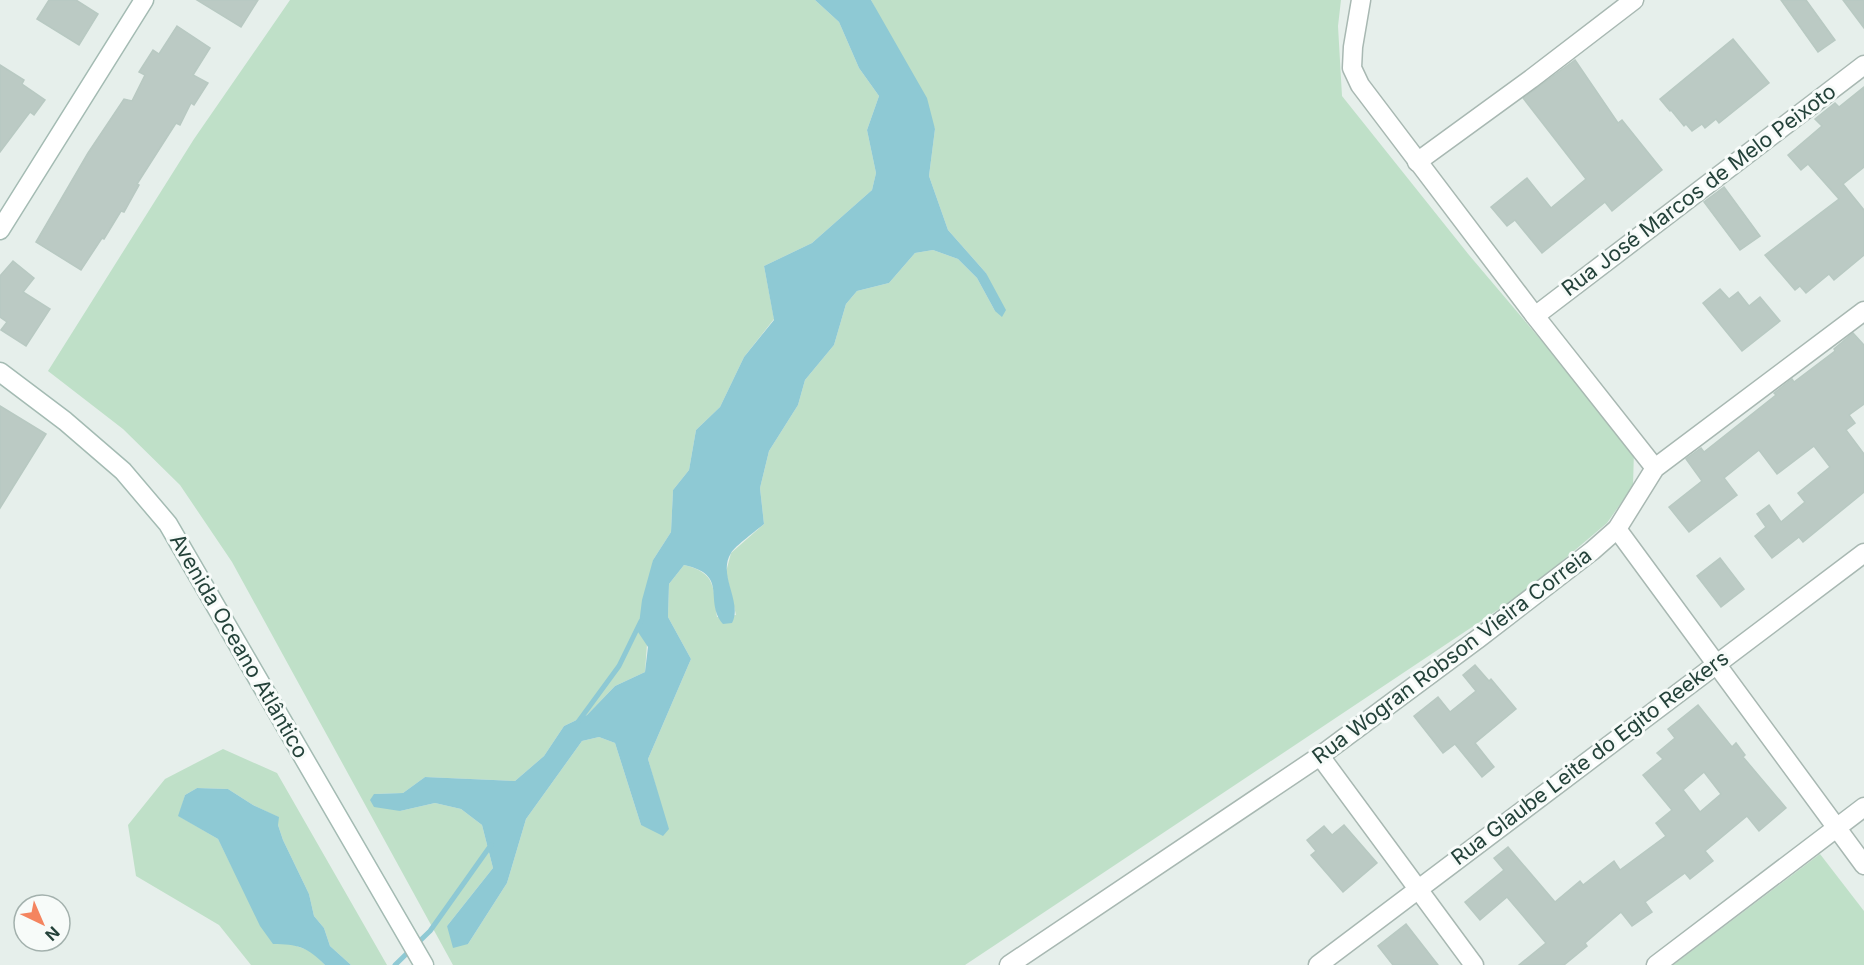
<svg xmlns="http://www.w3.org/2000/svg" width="1864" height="965" font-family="Inter,sans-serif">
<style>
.green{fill:#bfe0c8}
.water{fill:#8ec9d4}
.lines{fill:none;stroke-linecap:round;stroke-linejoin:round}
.stream{stroke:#8ec9d4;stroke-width:5}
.building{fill:#bbcac4;stroke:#b8c9c2;stroke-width:1.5;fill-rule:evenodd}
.street-casing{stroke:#a8b8b2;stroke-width:21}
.secondary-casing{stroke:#a4bbb3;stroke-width:21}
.street{stroke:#fff;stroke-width:18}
.secondary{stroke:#fff;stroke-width:18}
.labels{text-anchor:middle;stroke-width:6;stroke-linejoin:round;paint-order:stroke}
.street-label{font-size:21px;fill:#24423a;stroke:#f7fbf9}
</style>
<rect width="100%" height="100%" fill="#e6efeb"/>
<g class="green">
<path d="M290 0H815L839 22 859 68 879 96 867 130 876 173 872 190 812 243 764 266 774 319 744 357 720 407 696 430 689 470 673 490 671 532 653 560 645 672 615 686 587 715 564 726 544 756 515 781 425 777 403 793 374 794 400 811 435 803 461 809 482 825 493 868 447 926 468 944 507 883 526 819 582 741 599 737 615 743 641 825 668 830 648 759 691 659 668 617 669 584 684 565C717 573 713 588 717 617L736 615 726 572 731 553 764 524 760 488 769 451 798 405 805 380 834 345 846 304 857 291 889 283 915 253 933 250 958 259 977 278 995 311 986 273 948 230 929 176 935 129 871 0H1341L1338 26 1342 96 1469 255 1634 450 1633 486 1607 523 1529 589 965 965H453L232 562 180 485 123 429 48 371 194 139Z"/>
<path d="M223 749 277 773 387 965H351L330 946 324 928 314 916 309 894 283 840 278 825V817L253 805 228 789 197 788 185 795 179 816 218 839 233 869 291 944 313 952 325 965H251L219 925 136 876 128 825 165 779Z"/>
<path d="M1820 854 1864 911V965H1673Z"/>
</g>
<g class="water">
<path d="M815 0H871L927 98 935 129 929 176 948 230 986 273 1006 310 1002 317 995 311 977 278 958 259 933 250 915 253 889 283 857 291 846 304 834 345 805 380 798 405 769 451 760 488 764 524C757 530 735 546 731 553 717 575 743 602 732 623L723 624C703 600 730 575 684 565L669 584 668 617 691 659 648 759 669 829 663 836 641 825 615 743 599 737 582 741 526 819 507 883 468 944 453 948 447 926 493 868 482 825 461 809 435 803 400 811 374 807 370 800 374 794 403 793 425 777 515 781 544 756 564 726 587 715 615 686 645 672 648 647 638 632 642 600 653 560 671 532 673 490 689 470 696 430 720 407 744 357 774 320 764 266 812 243 872 190 876 173 867 130 879 96 859 68 839 22Z"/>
<path d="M197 788 228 789 253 805 279 817 278 825 283 840 309 894 314 916 324 928 330 946 351 965H325C308 947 297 944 273 944L260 926 218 839 178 816 185 795Z"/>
</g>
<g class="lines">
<g class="stream">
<path d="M578 722 619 666 641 621"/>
<path d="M395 965 430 931 491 845"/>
</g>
</g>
<g class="building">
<path d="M49 0H76L98 14 79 45 37 19Z"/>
<path d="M197 0H258L241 27Z"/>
<path d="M1781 0H1806L1835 40 1818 52Z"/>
<path d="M1843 0H1864V28Z"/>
<path d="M177 26 210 48 193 75 208 83 194 105 191 103 180 125 176 123 137 184 139 185 124 212 121 211 104 239 102 238 81 270 36 242 88 153 124 99 132 101 145 75 139 72 153 50 159 54Z"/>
<path d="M1733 39 1769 83 1719 123 1716 119 1705 128 1702 124 1692 131 1686 124 1684 126 1671 110 1670 111 1660 99Z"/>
<path d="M1575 60 1618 123 1622 120 1662 170 1612 211 1605 202 1542 253 1515 220 1507 226 1491 207 1527 178 1551 208 1586 179 1523 98Z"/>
<path d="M0 65 24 80 22 84 45 100 34 115 30 112 0 152Z"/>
<path d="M1864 87V167L1843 184 1864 210V255L1834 280 1829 274 1806 293 1800 286 1795 290 1765 255 1839 199 1808 164 1801 170 1788 155 1822 126 1815 119 1835 103 1839 107Z"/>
<path d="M1724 187 1760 236 1740 250 1704 202Z"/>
<path d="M13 261 34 278 23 292 50 309 26 346 1 330 7 322 0 317V276Z"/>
<path d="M1720 289 1729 299 1738 292 1749 306 1760 297 1780 321 1742 351 1703 303Z"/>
<path d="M1853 333 1864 345V404L1849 415 1855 423 1846 430 1864 454V492L1803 542 1799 537 1772 558 1755 536 1766 527 1757 514 1769 505 1781 522 1805 502 1798 493 1830 467 1814 446 1777 474 1759 450 1724 478 1737 495 1689 532 1669 507 1702 481 1686 459 1701 448 1704 452 1776 395 1774 393 1792 379 1794 382 1835 351 1834 349Z"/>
<path d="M0 406 46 434 0 508Z"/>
<path d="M1720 558 1744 589 1721 607 1697 576Z"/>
<path d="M1475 665 1489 681 1491 679 1516 709 1475 743 1494 767 1482 777 1455 744 1443 753 1414 716 1438 697 1450 712 1476 691 1463 675Z"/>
<path d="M1698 705 1732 747 1736 743 1745 755 1743 757 1786 808 1759 831 1747 816 1705 851 1713 861 1690 879 1685 873 1645 902 1652 912 1632 926 1621 912 1585 943 1587 946 1564 965H1519L1546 943 1507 897 1480 920 1465 902 1504 870 1494 858 1508 847 1555 902 1580 881 1583 885 1614 861 1620 870 1666 836 1656 823 1672 810 1643 775 1663 759 1657 753 1675 738 1668 729ZM1704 772 1721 794 1700 812 1683 790Z"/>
<path d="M1344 825 1377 863 1343 892 1311 855 1316 851 1307 840 1324 826 1332 835Z"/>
<path d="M1406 924 1438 965H1393L1378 946Z"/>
</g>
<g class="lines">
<defs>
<g id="street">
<path d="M1361 0 1353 47 1352 68 1360 85 1535 316 1655 468"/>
<path d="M1417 162 1531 79 1634 0"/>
<path d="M1535 316 1864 65"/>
<path d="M1617 529 1864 865"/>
<path d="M1320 756 1474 965"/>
<path d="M1009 965 1320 756 1479 638 1592 551 1617 529 1655 468 1864 311"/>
<path d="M1318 965 1864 553"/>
<path d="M1656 965 1864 807"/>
</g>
<g id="secondary">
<path d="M0 230 144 0"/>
<path d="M0 372 65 421 123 471 168 524 424 965"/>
</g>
</defs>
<use href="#street" class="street-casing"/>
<use href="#secondary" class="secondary-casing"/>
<use href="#street" class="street"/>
<use href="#secondary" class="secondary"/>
</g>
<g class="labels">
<g class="street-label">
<text transform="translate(1699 190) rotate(-37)" y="7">Rua José Marcos de Melo Peixoto</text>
<text transform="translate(239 646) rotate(60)" y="7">Avenida Oceano Atlântico</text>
<text transform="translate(1452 656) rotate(-37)" y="7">Rua Wogran Robson Vieira Correia</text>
<text transform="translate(1590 758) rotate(-37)" y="7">Rua Glaube Leite do Egito Reekers</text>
</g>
</g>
<g transform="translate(42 923) rotate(136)"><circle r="28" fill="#f7fbf9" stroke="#a3b1ad" stroke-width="1.5"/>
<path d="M0-4.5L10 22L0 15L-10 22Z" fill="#f4845f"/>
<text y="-9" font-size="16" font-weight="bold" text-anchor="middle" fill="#24423a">N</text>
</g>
</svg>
